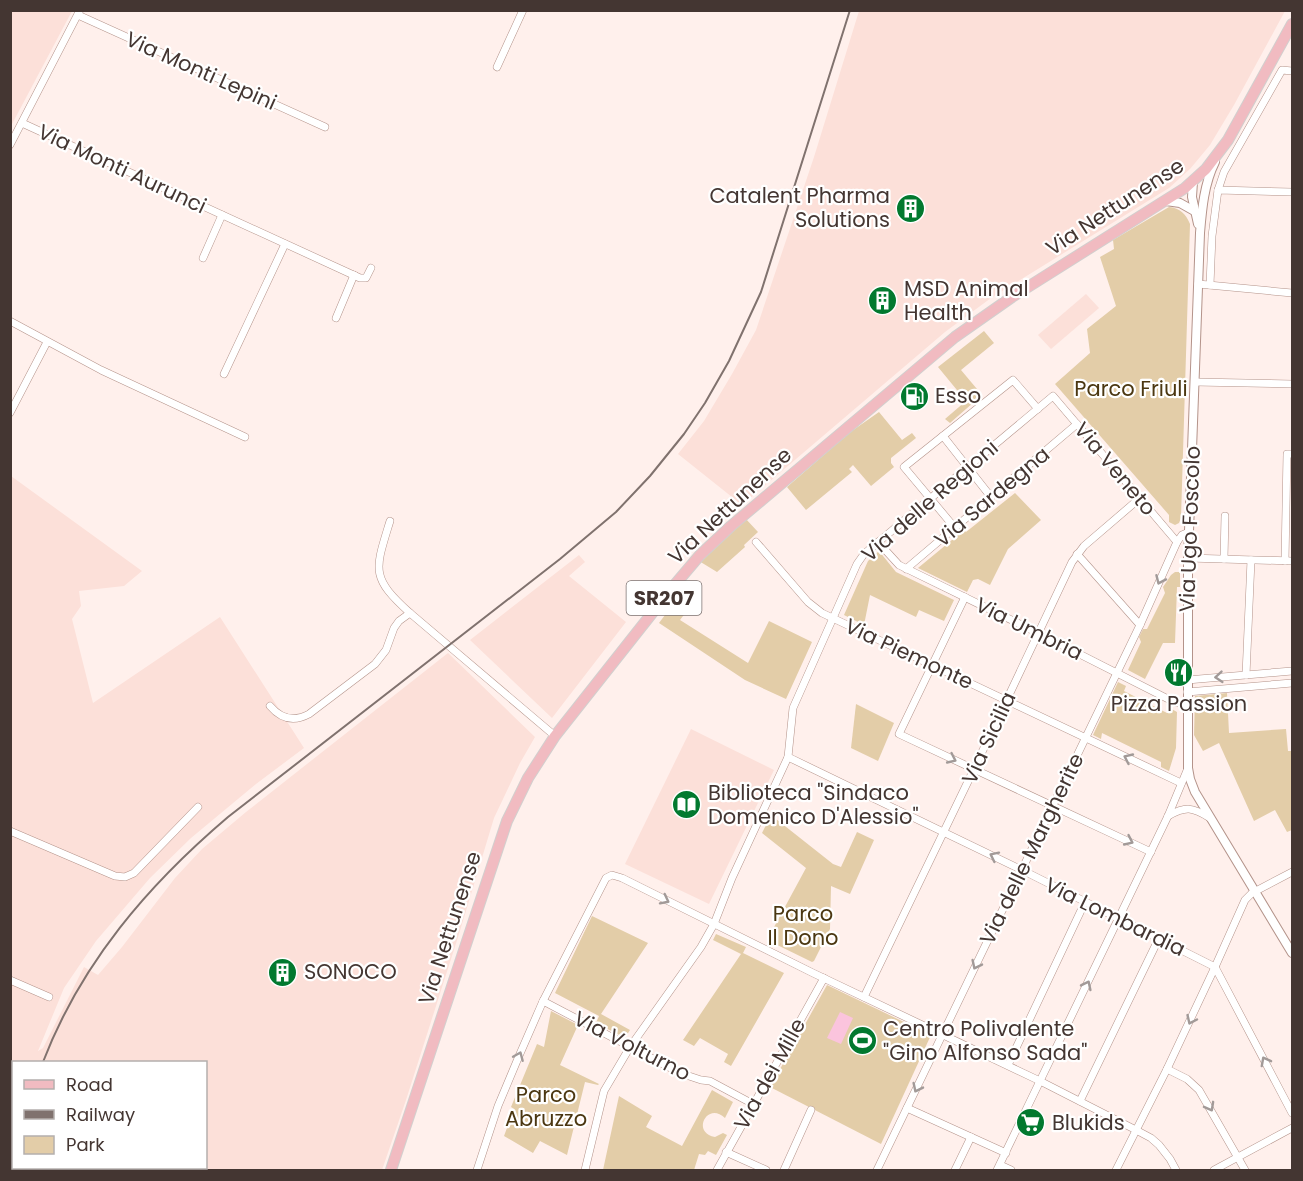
<svg xmlns="http://www.w3.org/2000/svg" width="1303" height="1181" font-family="Poppins,sans-serif">
<style>
.built{fill:#fce0d9}
.green{fill:#e3cda8}
.water{fill:#fbc4dd}
.lines{fill:none;stroke-linecap:round;stroke-linejoin:round}
.minor-casing{stroke:#b4938a;stroke-width:8}
.tertiary-casing{stroke:#b4938a;stroke-width:10}
.primary-casing{stroke:#d2cfce;stroke-width:12}
.minor{stroke:#fff;stroke-width:7}
.tertiary{stroke:#fff;stroke-width:8}
.primary{stroke:#f1bbc1;stroke-width:10}
.rail{stroke:#80726e;stroke-width:2}
.oneway{stroke:#a29a98}
.labels{text-anchor:middle;stroke-width:4.5;stroke-linejoin:round;paint-order:stroke}
.shield{fill:#fff;stroke:#7c7270;stroke-width:1.5}
.shield-label{font-size:20px;font-weight:bold;fill:#443632}
.street-label{font-size:21px;fill:#443632;stroke:#fff}
.poi-label{font-size:21px;fill:#443632;stroke:#fff;text-anchor:start}
.park-label{font-size:21px;fill:#4b3711;stroke:#fff}
</style>
<rect width="100%" height="100%" fill="#fff0ec"/>
<g class="built">
<path d="M11 10 72 11 11 126 10 11Z"/>
<path d="M859 11H1285L1234 105 1210 145 1190 169 1169 188 991 298 945 332 742 505 678 454 704 421 732 374 756 330 814 157Z"/>
<path d="M1086 294 1099 308 1051 349 1038 335Z"/>
<path d="M11 476 142 571 124 586 79 591 81 606 72 619 93 703 220 617 304 748 256 784 191 838 150 878 96 941 64 988 38 1051 43 1048 84 967 98 975 122 947 175 878 202 849 246 812 448 653 535 737 520 763 494 818 459 934 406 1100 382 1170H11V1119H12L13 1115 14 1168H206V1062H14L13 1109 11 1116Z"/>
<path d="M579 555 585 562 569 576 626 622 552 718 470 640Z"/>
<path d="M691 729 774 770 709 904 625 864Z"/>
</g>
<g class="green">
<path d="M1169 207C1180 208 1186 214 1190 224L1181 518 1179 523 1175 525 1169 522V515L1055 384 1090 353 1087 329 1116 306 1100 257 1114 249 1113 240Z"/>
<path d="M984 331 994 343 961 370 982 395 950 423 945 419 966 401 938 367Z"/>
<path d="M879 412 902 440 912 433 916 438 891 458V463L894 467 871 486 853 465 849 469 852 472 806 510 787 487 849 433Z"/>
<path d="M1015 493 1041 520 1008 549 990 585 978 579 973 580 967 592 918 568 964 530 966 532Z"/>
<path d="M745 518 758 532 744 545 745 547 717 572 699 561Z"/>
<path d="M879 551 896 572 954 600 944 621 919 610 916 617 870 595 864 625 844 615 868 561Z"/>
<path d="M1175 572H1180V587H1177L1175 643H1163L1145 679 1128 670 1141 642 1139 637 1143 629H1147L1165 593 1163 587 1171 575Z"/>
<path d="M674 603 686 612 680 620 748 663 769 621 812 642 786 699 745 680 659 623Z"/>
<path d="M1118 682 1126 686 1124 691 1167 713 1168 707 1177 712 1176 748 1169 771 1161 767V762L1102 733 1101 739 1093 735Z"/>
<path d="M1227 693 1229 733 1286 729 1288 751H1292V830L1287 832 1275 810 1254 821 1219 743 1203 751 1194 735 1195 696Z"/>
<path d="M856 704 894 723 878 761 851 748Z"/>
<path d="M771 815 833 864 841 867 857 832 874 840 850 894 831 886 830 929 814 961 812 962 767 940 806 868 762 833Z"/>
<path d="M592 916 648 943 601 1014 630 1030 625 1038 596 1023 599 1016 555 993Z"/>
<path d="M716 934 746 947 743 953 784 973 731 1066 724 1062 728 1054 700 1038 694 1046 683 1040 741 954 713 940Z"/>
<path d="M827 985 931 1035 881 1144 770 1087Z"/>
<path d="M551 1011 578 1025 560 1065 599 1084 598 1085 585 1082 567 1155 540 1141 533 1153 504 1136 514 1109 511 1107 537 1044 544 1047Z"/>
<path d="M712 1090 733 1102 725 1118C707 1101 691 1133 715 1137L723 1133 727 1135 716 1155 708 1151 705 1155 699 1154 694 1170H603L619 1096 652 1116 646 1127 682 1146Z"/>
</g>
<path class="water" d="M840 1012 853 1018 841 1044 827 1038Z"/>
<g class="lines">
<defs>
<g id="minor">
<path d="M78 15 325 127"/>
<path d="M497 67 523 10"/>
<path d="M22 123 360 278H366L371 268"/>
<path d="M10 145 80 10"/>
<path d="M1218 190 1224 172 1282 70 1292 71"/>
<path d="M203 258 222 215"/>
<path d="M1198 284 1292 293"/>
<path d="M1210 285 1212 236 1218 190 1292 192"/>
<path d="M336 318 354 275"/>
<path d="M10 321 101 370 245 437"/>
<path d="M224 374 285 244"/>
<path d="M1195 382 1292 384"/>
<path d="M10 413 47 342"/>
<path d="M943 436 991 497"/>
<path d="M390 521C375 570 370 577 410 613L555 736"/>
<path d="M955 528 904 467 1013 380 1038 409"/>
<path d="M756 542 808 602 822 613 1181 783"/>
<path d="M878 542 899 565 1038 633 1174 702 1187 704"/>
<path d="M1077 554 1140 625"/>
<path d="M1188 558 1292 561"/>
<path d="M1224 559 1225 516"/>
<path d="M1285 561 1287 454H1292"/>
<path d="M906 569 1077 424"/>
<path d="M965 597 899 734 1151 852"/>
<path d="M1246 675 1251 560"/>
<path d="M1187 680 1292 671"/>
<path d="M1187 692 1292 683"/>
<path d="M270 706C281 719 294 722 309 714L375 664 386 650 394 628 399 621 410 613"/>
<path d="M788 757 1022 870 1215 967"/>
<path d="M1168 816C1186 806 1192 807 1210 818"/>
<path d="M10 831 115 876 125 877 134 873 198 807"/>
<path d="M1215 967 1292 1113"/>
<path d="M10 980 49 997"/>
<path d="M864 997 974 769 1072 562 1084 546 1140 498"/>
<path d="M543 1001 680 1073 701 1080 710 1081 753 1104"/>
<path d="M1008 1065 1085 902"/>
<path d="M1167 1069 1187 1079 1199 1090 1245 1170"/>
<path d="M1080 1101 1159 938"/>
<path d="M907 1108 1006 1153"/>
<path d="M726 1152 766 1170"/>
<path d="M1000 1165 1011 1170"/>
<path d="M477 1170 498 1106 519 1056 543 1001 606 878 612 875 622 878 813 973 1040 1081 1136 1130 1151 1138 1159 1145 1170 1159 1176 1170"/>
<path d="M585 1170 604 1091 630 1047 701 947 714 924 732 878 788 757 793 708 857 564 864 554 1053 396 1177 542"/>
<path d="M717 1170 824 978"/>
<path d="M784 1170 811 1110"/>
<path d="M877 1170 1140 625 1177 542 1182 535 1189 532"/>
<path d="M955 1170 971 1137"/>
<path d="M997 1170 1168 816 1188 768"/>
<path d="M1116 1170 1167 1069 1215 967 1245 900 1252 893 1292 872"/>
<path d="M1214 1170 1292 1128"/>
</g>
<g id="tertiary">
<path d="M1215 162C1204 184 1202 209 1200 233L1188 558V768L1190 779 1195 792 1292 953"/>
<path d="M1193 182 1192 197 1198 224"/>
<path d="M1166 201 1180 203 1196 212"/>
</g>
<path id="primary" d="M391 1170 507 821 528 778 555 736 672 588 700 555 731 526 955 337 1012 297 1185 188 1206 169 1228 140 1292 24"/>
</defs>
<use href="#minor" class="minor-casing"/>
<use href="#tertiary" class="tertiary-casing"/>
<use href="#primary" class="primary-casing"/>
<use href="#minor" class="minor"/>
<use href="#tertiary" class="tertiary"/>
<use href="#primary" class="primary"/>
<g class="rail">
<path d="M43 1062C81 963 148 885 228 817L560 559 616 512 650 476 684 434 705 403 729 361 761 292 850 10"/>
<path d="M10 1165 14 1153"/>
</g>
</g>
<defs><path id="oneway-chevron" d="M-2-3.5L2.5 0L-2 3.5" fill="none" stroke-width="1.6" stroke-linecap="round" stroke-linejoin="round" transform="scale(1.5)"/></defs>
<g class="oneway">
<use href="#oneway-chevron" transform="translate(1160 580) rotate(114)"/>
<use href="#oneway-chevron" transform="translate(1219 677) rotate(175)"/>
<use href="#oneway-chevron" transform="translate(1128 758) rotate(-155)"/>
<use href="#oneway-chevron" transform="translate(952 759) rotate(25)"/>
<use href="#oneway-chevron" transform="translate(1129 841) rotate(25)"/>
<use href="#oneway-chevron" transform="translate(994 856) rotate(-154)"/>
<use href="#oneway-chevron" transform="translate(665 900) rotate(27)"/>
<use href="#oneway-chevron" transform="translate(976 965) rotate(116)"/>
<use href="#oneway-chevron" transform="translate(1087 985) rotate(-64)"/>
<use href="#oneway-chevron" transform="translate(1191 1020) rotate(115)"/>
<use href="#oneway-chevron" transform="translate(519 1056) rotate(-67)"/>
<use href="#oneway-chevron" transform="translate(1265 1061) rotate(-118)"/>
<use href="#oneway-chevron" transform="translate(917 1088) rotate(116)"/>
<use href="#oneway-chevron" transform="translate(1210 1107) rotate(61)"/>
</g>
<defs>
<symbol id="building-disc" viewBox="-11 -11 22 22"><circle r="9.5" fill="#02792f" stroke="#fff"/><path d="M-4-6H4V6H1V3H-1V6H-4ZM-2.5-4.3h1.7v1.8h-1.7ZM.8-4.3h1.7v1.8H.8ZM-2.5-1h1.7V.8h-1.7ZM.8-1h1.7V.8H.8Z" fill="#fff"/></symbol>
<symbol id="fuel-disc" viewBox="-11 -11 22 22"><circle r="9.5" fill="#02792f" stroke="#fff"/><path d="M-5.5-6h7V0h2V4h1.3V-2.5L3-4.5l.8-.8L6-3V5H2.5V1h-1V6h-7ZM-4.2-4.7v3.2H.2V-4.7Z" fill="#fff"/></symbol>
<symbol id="restaurant-disc" viewBox="-11 -11 22 22"><circle r="9.5" fill="#02792f" stroke="#fff"/><path d="M-5-6h1v4h1v-4h1v4h1v-4h1v5L-1.5 .5V6h-2V.5L-5-1ZM5-6V6H3V1.5H1.5Q1.5-4 5-6Z" fill="#fff"/></symbol>
<symbol id="library-disc" viewBox="-11 -11 22 22"><circle r="9.5" fill="#02792f" stroke="#fff"/><path d="M-6-4Q-3-5.5-.7-3.5V5Q-3 3-6 4ZM6-4Q3-5.5 .7-3.5V5Q3 3 6 4Z" fill="#fff"/></symbol>
<symbol id="stadium-disc" viewBox="-11 -11 22 22"><circle r="9.5" fill="#02792f" stroke="#fff"/><path d="M0-5a6.5 5 0 1 0 0 10a6.5 5 0 1 0 0-10ZM-3.5-1.8h7v3.6h-7Z" fill="#fff"/></symbol>
<symbol id="supermarket-disc" viewBox="-11 -11 22 22"><circle r="9.5" fill="#02792f" stroke="#fff"/><path d="M-6-5.5h2.5l.6 2H6L4.5 2H-2.5L-4.4-4H-6ZM-1.5 3.2a1.3 1.3 0 1 0 .1 0ZM3 3.2a1.3 1.3 0 1 0 .1 0Z" fill="#fff"/></symbol>
</defs>
<g fill-rule="evenodd">
<use href="#building-disc" x="894" y="192" width="33" height="33"/>
<use href="#building-disc" x="866" y="284" width="33" height="33"/>
<use href="#fuel-disc" x="898" y="380" width="33" height="33"/>
<use href="#restaurant-disc" x="1162" y="656" width="33" height="33"/>
<use href="#library-disc" x="670" y="788" width="33" height="33"/>
<use href="#building-disc" x="266" y="956" width="33" height="33"/>
<use href="#stadium-disc" x="846" y="1024" width="33" height="33"/>
<use href="#supermarket-disc" x="1014" y="1106" width="33" height="33"/>
</g>
<g class="labels">
<rect class="shield" x="626.5" y="581" width="75" height="34" rx="4.5"/>
<g class="shield-label">
<text x="664" y="605">SR207</text>
</g>
<g class="street-label">
<text transform="translate(201 71) rotate(24)" y="7">Via Monti Lepini</text>
<text transform="translate(122 169) rotate(25)" y="7">Via Monti Aurunci</text>
<text transform="translate(1115 207) rotate(-33)" y="7">Via Nettunense</text>
<text transform="translate(1115 469) rotate(50)" y="7">Via Veneto</text>
<text transform="translate(992 497) rotate(-40)" y="7">Via Sardegna</text>
<text transform="translate(930 501) rotate(-41)" y="7">Via delle Regioni</text>
<text transform="translate(730 506) rotate(-43)" y="7">Via Nettunense</text>
<text transform="translate(1190 529) rotate(-88)" y="7">Via Ugo Foscolo</text>
<text transform="translate(1029 629) rotate(26)" y="7">Via Umbria</text>
<text transform="translate(909 654) rotate(25)" y="7">Via Piemonte</text>
<text transform="translate(989 738) rotate(-65)" y="7">Via Sicilia</text>
<text transform="translate(1032 849) rotate(-64)" y="7">Via delle Margherite</text>
<text transform="translate(1115 917) rotate(26)" y="7">Via Lombardia</text>
<text transform="translate(450 928) rotate(-72)" y="7">Via Nettunense</text>
<text transform="translate(632 1046) rotate(27)" y="7">Via Volturno</text>
<text transform="translate(770 1074) rotate(-61)" y="7">Via dei Mille</text>
</g>
<g class="poi-label">
<text x="890" y="203" text-anchor="end">Catalent Pharma<tspan x="890" dy="24">Solutions</tspan></text>
<text x="904" y="296">MSD Animal<tspan x="904" dy="24">Health</tspan></text>
<text x="935" y="403">Esso</text>
<text x="1179" y="711" text-anchor="middle">Pizza Passion</text>
<text x="708" y="800">Biblioteca "Sindaco<tspan x="708" dy="24">Domenico D'Alessio"</tspan></text>
<text x="304" y="979">SONOCO</text>
<text x="883" y="1036">Centro Polivalente<tspan x="883" dy="24">"Gino Alfonso Sada"</tspan></text>
<text x="1052" y="1130">Blukids</text>
</g>
<g class="park-label">
<text x="1131" y="396">Parco Friuli</text>
<text x="803" y="921">Parco<tspan x="803" dy="24">Il Dono</tspan></text>
<text x="546" y="1102">Parco<tspan x="546" dy="24">Abruzzo</tspan></text>
</g>
</g>
<rect width="1303" height="1181" fill="none" stroke="#443632" stroke-width="24"/>
<rect x="12" y="1061" width="195" height="108" fill="#ffffff" stroke="#b4afad" stroke-width="1.5"/>
<rect x="24" y="1080" width="30" height="9" fill="#f1bbc1" stroke="#b4afad" stroke-width="1.5"/>
<text x="66" y="1091" font-size="18" fill="#443632">Road</text>
<rect x="24" y="1110" width="30" height="9" fill="#80726e" stroke="#b4afad" stroke-width="1.5"/>
<text x="66" y="1121" font-size="18" fill="#443632">Railway</text>
<rect x="24" y="1136" width="30" height="18" fill="#e3cda8" stroke="#b4afad" stroke-width="1.5"/>
<text x="66" y="1151" font-size="18" fill="#443632">Park</text>
</svg>
